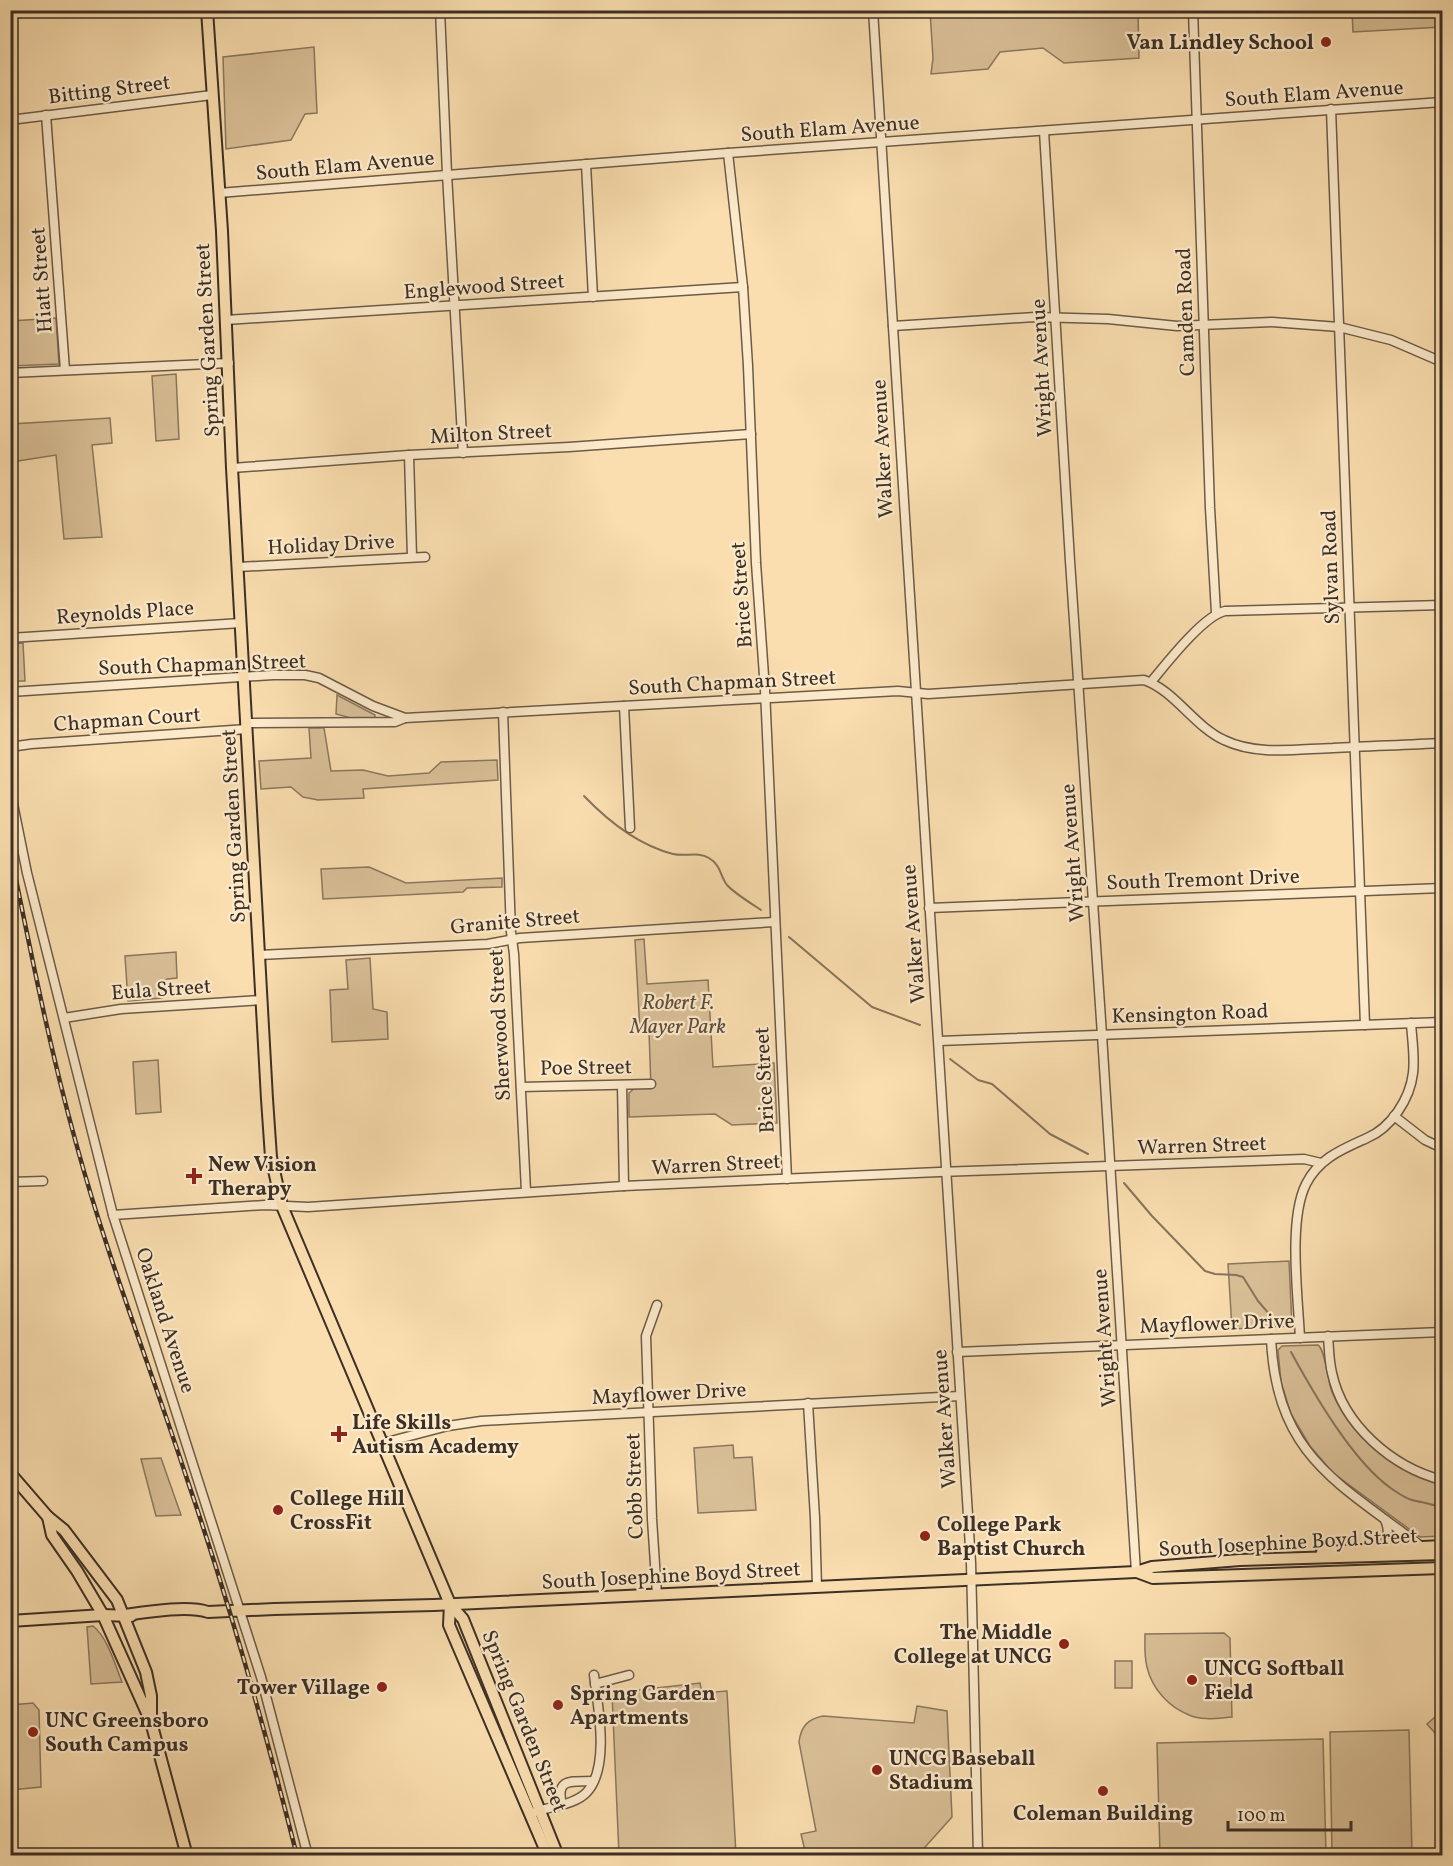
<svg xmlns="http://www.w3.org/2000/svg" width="1453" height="1866" font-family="Vollkorn,serif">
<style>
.green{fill:#dac098;stroke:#8b785f;stroke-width:1.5}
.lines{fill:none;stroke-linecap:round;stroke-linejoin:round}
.stream{stroke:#87745c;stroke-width:2}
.minor-casing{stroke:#6c5b48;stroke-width:11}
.major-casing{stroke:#3c2f26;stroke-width:14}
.minor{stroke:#fceacb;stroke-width:8}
.major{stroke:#fadeaf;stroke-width:10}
.rail-casing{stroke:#3c2f26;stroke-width:4.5}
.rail{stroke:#fceacb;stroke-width:2;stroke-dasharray:7;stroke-linecap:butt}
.poi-dot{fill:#8f2418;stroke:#fceacb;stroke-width:2}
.labels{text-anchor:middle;stroke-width:4.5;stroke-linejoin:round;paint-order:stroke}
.poi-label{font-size:21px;font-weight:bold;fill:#3c2f26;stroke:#fceacb;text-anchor:start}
.street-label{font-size:21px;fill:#3c2f26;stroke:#fceacb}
.park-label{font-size:21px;font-style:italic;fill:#5c4c3d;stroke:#fceacb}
</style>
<rect width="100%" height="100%" fill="#fadeaf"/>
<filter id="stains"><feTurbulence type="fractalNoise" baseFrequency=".00333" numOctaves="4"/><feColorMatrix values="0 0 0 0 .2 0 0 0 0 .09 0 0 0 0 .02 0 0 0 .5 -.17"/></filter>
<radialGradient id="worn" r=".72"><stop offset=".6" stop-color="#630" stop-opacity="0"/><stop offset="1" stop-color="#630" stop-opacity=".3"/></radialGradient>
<g class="green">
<path d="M930 11H1138L1139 58 1064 63 1043 48 1000 52 988 69 931 74 933 58Z"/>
<path d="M1352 11H1442V27L1353 32Z"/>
<path d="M314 47 317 113 305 114 291 140 226 149 223 57Z"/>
<path d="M56 318 59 364 11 366V321Z"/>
<path d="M176 374 179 439 156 441 152 376Z"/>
<path d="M110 418 112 443 92 445 102 537 64 539 56 455 11 462V424Z"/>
<path d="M23 643 25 681H11V644Z"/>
<path d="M337 695 375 715V718H351L336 714Z"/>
<path d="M309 728H324L331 771 363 770 388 776 429 773 441 762 497 760 498 780 363 789 364 798 318 800 303 797 291 787 261 789 259 761 311 758Z"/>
<path d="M369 867 406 883 502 878V887L467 888 463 892 323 899 321 869Z"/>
<path d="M644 939 647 984 708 980 713 1067 774 1063 777 1123 732 1125 715 1114 629 1117V1093L635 1088H651L649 1032H640L635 940Z"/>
<path d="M176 952 177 978 167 979 161 983 162 998 128 1001 125 956Z"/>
<path d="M370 958 373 1009 387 1012 388 1039 332 1042 330 990 348 989 346 960Z"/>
<path d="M158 1060 161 1112 136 1114 133 1062Z"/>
<path d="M1289 1261 1292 1326 1232 1329 1228 1264Z"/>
<path d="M1318 1345C1325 1349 1328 1381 1332 1392 1352 1439 1395 1471 1442 1485V1536L1420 1537 1333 1473 1310 1446 1291 1414 1281 1382 1278 1350 1282 1346Z"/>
<path d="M733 1445 734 1458 752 1457 756 1510 698 1513 694 1448Z"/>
<path d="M161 1458 181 1515 156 1516 141 1459Z"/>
<path d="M93 1626C108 1638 115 1665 122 1682L91 1684 87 1627Z"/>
<path d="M1224 1633 1230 1638 1232 1717C1218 1718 1202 1721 1189 1715 1169 1707 1152 1689 1147 1667 1144 1656 1145 1644 1145 1634Z"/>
<rect x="1115" y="1661" width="17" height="27"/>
<path d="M700 1683 702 1693 727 1691 736 1855H619L612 1693Z"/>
<path d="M33 1703 39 1710 41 1787 11 1790V1705Z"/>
<path d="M917 1706 947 1711 952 1817 918 1855H806L801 1834 816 1831 799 1742C801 1726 808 1719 823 1716L914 1723Z"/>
<path d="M1442 1711V1741L1427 1724Z"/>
<path d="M1409 1730 1412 1855H1332L1330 1732Z"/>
<path d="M1323 1739 1326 1855H1160L1157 1743Z"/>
</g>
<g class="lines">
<g class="stream">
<path d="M584 796C608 821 638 845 673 854 685 857 698 851 709 858 721 865 720 876 727 885 734 893 752 904 761 910"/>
<path d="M789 937 872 1007 920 1025"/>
<path d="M950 1059 978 1080 992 1084 1050 1134 1088 1154"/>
<path d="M1124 1183 1152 1216 1205 1271 1215 1274 1236 1275 1243 1277 1258 1301 1276 1322"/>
<path d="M1291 1352C1314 1394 1353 1462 1392 1489 1398 1493 1405 1498 1412 1500 1422 1503 1433 1503 1442 1509"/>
</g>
<defs>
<g id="minor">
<path d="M440 10 447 174 463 453"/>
<path d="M873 10 971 1563 978 1856"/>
<path d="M1193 10 1210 508 1216 613"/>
<path d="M1331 109 1365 1025"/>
<path d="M46 115 65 370"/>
<path d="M10 120 212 95"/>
<path d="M1044 131 1070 561 1102 1035 1136 1572"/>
<path d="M728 153 743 287 748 366 756 563 765 690 787 1179"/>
<path d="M586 164 593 297"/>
<path d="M219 193 728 153 1442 102"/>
<path d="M226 320 743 287"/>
<path d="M893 326 1035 317 1108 319 1177 326 1272 322 1339 327 1391 340 1442 362"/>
<path d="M10 373 229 363"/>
<path d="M409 455 412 557"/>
<path d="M232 468 409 455 569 447 751 434"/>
<path d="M238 567 425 557"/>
<path d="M10 638 241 623"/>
<path d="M1151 682C1166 664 1203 616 1225 611L1442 605"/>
<path d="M10 692 273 675H305L319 678 373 706 405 718 898 691 928 694 1144 680C1174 690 1195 727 1224 740 1257 756 1297 749 1333 748 1369 746 1406 745 1442 743"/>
<path d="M624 706 630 828"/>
<path d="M503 712 511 932 514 954 526 1191"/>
<path d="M247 723 395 722 405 718"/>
<path d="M10 747 31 744 247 729"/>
<path d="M10 789 27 873 113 1215 261 1677 308 1856"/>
<path d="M929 908 1442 888"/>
<path d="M259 955 488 944 520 938 774 922"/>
<path d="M64 1018 121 1009 262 1000"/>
<path d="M939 1041 1442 1022"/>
<path d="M622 1085 624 1186"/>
<path d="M521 1087 651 1084"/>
<path d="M1394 1116 1425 1140 1442 1148"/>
<path d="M10 1182 43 1181"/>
<path d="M113 1215 265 1205 308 1207 624 1186 939 1172 1304 1159 1321 1163"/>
<path d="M1328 1336C1329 1348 1329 1361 1332 1373 1343 1425 1392 1467 1442 1480"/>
<path d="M1300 1338C1298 1296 1288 1220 1306 1184 1319 1158 1343 1149 1367 1138 1391 1128 1410 1099 1413 1073 1415 1057 1412 1039 1411 1023"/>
<path d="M1271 1339C1277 1457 1338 1482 1422 1547"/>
<path d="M957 1352 1442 1332"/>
<path d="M808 1403 815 1518 817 1587"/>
<path d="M383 1443 448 1426 481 1421 960 1396"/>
<path d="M1381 1549C1388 1539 1390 1531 1385 1520"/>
<path d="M657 1595 652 1519 646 1336 657 1305"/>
<path d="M595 1684 629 1675"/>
<path d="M562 1804C555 1777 573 1782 593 1781"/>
<path d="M535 1812C551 1806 575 1805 587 1792 610 1767 598 1706 594 1675"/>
</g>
<g id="major">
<path d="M207 10 222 231 232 468 267 1099 271 1157 282 1206 450 1604 463 1619 558 1856"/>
<path d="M10 1473 48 1517 64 1530 117 1600 146 1672 151 1696V1719"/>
<path d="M48 1517 52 1535 77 1571 103 1615 151 1722 187 1856"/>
<path d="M1322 1552 1442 1546"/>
<path d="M1137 1572 1153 1578 1442 1568"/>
<path d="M450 1604 449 1625 548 1856"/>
<path d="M125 1615C146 1612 188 1605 208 1612L274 1609 434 1605 1136 1572 1152 1567 1240 1560 1442 1554"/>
<path d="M10 1621 103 1615 131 1616"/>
</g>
</defs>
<use href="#minor" class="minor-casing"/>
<use href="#major" class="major-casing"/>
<use href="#minor" class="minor"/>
<use href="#major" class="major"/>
<defs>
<path id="rail" d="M10 850C30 948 49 1046 76 1143 107 1257 151 1369 188 1482 230 1605 265 1729 297 1856"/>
</defs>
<use href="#rail" class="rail-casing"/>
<use href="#rail" class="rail"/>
</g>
<g class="poi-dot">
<circle cx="1326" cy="42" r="6"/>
<path d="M191 1167h6v6h6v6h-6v6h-6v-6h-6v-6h6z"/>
<path d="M336 1425h6v6h6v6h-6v6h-6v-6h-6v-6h6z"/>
<circle cx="278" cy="1510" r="6"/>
<circle cx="925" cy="1536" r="6"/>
<circle cx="1064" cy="1644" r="6"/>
<circle cx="1192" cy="1680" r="6"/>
<circle cx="382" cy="1687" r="6"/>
<circle cx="558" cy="1705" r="6"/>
<circle cx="33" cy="1732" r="6"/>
<circle cx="877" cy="1770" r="6"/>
<circle cx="1103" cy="1791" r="6"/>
</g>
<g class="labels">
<g class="poi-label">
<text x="1314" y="49" text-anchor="end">Van Lindley School</text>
<text x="208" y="1171">New Vision<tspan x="208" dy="24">Therapy</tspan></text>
<text x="352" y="1429">Life Skills<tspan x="352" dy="24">Autism Academy</tspan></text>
<text x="290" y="1505">College Hill<tspan x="290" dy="24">CrossFit</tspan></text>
<text x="937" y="1531">College Park<tspan x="937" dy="24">Baptist Church</tspan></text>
<text x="1052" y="1639" text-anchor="end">The Middle<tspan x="1052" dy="24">College at UNCG</tspan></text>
<text x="1204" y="1675">UNCG Softball<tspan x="1204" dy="24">Field</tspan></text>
<text x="370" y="1694" text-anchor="end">Tower Village</text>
<text x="570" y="1700">Spring Garden<tspan x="570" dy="24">Apartments</tspan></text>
<text x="45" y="1727">UNC Greensboro<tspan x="45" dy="24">South Campus</tspan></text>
<text x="889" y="1765">UNCG Baseball<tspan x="889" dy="24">Stadium</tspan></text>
<text x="1103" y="1820" text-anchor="middle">Coleman Building</text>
</g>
<g class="street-label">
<text transform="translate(109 89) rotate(-7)" y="7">Bitting Street</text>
<text transform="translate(1314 93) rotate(-4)" y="7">South Elam Avenue</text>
<text transform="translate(830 128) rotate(-4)" y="7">South Elam Avenue</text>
<text transform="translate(345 165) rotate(-5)" y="7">South Elam Avenue</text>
<text transform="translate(41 280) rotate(-94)" y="7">Hiatt Street</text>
<text transform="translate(484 286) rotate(-4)" y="7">Englewood Street</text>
<text transform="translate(1185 312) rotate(-92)" y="7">Camden Road</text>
<text transform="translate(207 340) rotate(-93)" y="7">Spring Garden Street</text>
<text transform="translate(1041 368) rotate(-93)" y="7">Wright Avenue</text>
<text transform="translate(491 433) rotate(-3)" y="7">Milton Street</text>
<text transform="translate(882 449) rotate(-93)" y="7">Walker Avenue</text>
<text transform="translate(331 544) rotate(-3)" y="7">Holiday Drive</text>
<text transform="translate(1330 567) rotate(-92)" y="7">Sylvan Road</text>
<text transform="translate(741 595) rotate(-94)" y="7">Brice Street</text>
<text transform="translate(125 612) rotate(-4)" y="7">Reynolds Place</text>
<text transform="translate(202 664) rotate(-2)" y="7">South Chapman Street</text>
<text transform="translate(732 682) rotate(-3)" y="7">South Chapman Street</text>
<text transform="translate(127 719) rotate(-4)" y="7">Chapman Court</text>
<text transform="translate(233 826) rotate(-93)" y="7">Spring Garden Street</text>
<text transform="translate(1072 853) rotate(-94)" y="7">Wright Avenue</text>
<text transform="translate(1203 879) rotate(-2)" y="7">South Tremont Drive</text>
<text transform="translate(515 921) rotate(-5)" y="7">Granite Street</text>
<text transform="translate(913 934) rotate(-94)" y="7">Walker Avenue</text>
<text transform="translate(161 989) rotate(-4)" y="7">Eula Street</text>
<text transform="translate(1190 1013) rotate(-2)" y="7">Kensington Road</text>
<text transform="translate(499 1025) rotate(-93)" y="7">Sherwood Street</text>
<text transform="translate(586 1067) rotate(-1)" y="7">Poe Street</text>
<text transform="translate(764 1080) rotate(-93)" y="7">Brice Street</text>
<text transform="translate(1202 1145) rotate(-2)" y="7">Warren Street</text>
<text transform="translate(716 1164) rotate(-3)" y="7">Warren Street</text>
<text transform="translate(166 1320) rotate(72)" y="7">Oakland Avenue</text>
<text transform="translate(1217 1323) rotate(-2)" y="7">Mayflower Drive</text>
<text transform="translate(1104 1338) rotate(-94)" y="7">Wright Avenue</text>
<text transform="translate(669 1393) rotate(-3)" y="7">Mayflower Drive</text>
<text transform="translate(944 1419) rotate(-94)" y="7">Walker Avenue</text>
<text transform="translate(634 1486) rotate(-92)" y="7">Cobb Street</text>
<text transform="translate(1288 1542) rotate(-3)" y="7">South Josephine Boyd Street</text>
<text transform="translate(671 1575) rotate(-3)" y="7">South Josephine Boyd Street</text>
<text transform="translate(525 1721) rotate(68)" y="7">Spring Garden Street</text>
</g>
<g class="park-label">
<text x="678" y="1009">Robert F.<tspan x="678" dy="24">Mayer Park</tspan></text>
</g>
</g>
<rect width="1453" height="1866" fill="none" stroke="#fadeaf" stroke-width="36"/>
<rect x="12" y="12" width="1429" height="1842" fill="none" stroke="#3c2f26" stroke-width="3"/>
<rect x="18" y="18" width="1417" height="1830" fill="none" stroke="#3c2f26" stroke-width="1.5"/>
<path d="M1228 1821v9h123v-9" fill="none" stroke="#3c2f26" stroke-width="3"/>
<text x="1237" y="1821" font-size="18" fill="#3c2f26" stroke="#fceacb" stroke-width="4.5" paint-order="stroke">100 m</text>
<rect width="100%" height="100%" filter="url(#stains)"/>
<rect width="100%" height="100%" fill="url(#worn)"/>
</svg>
